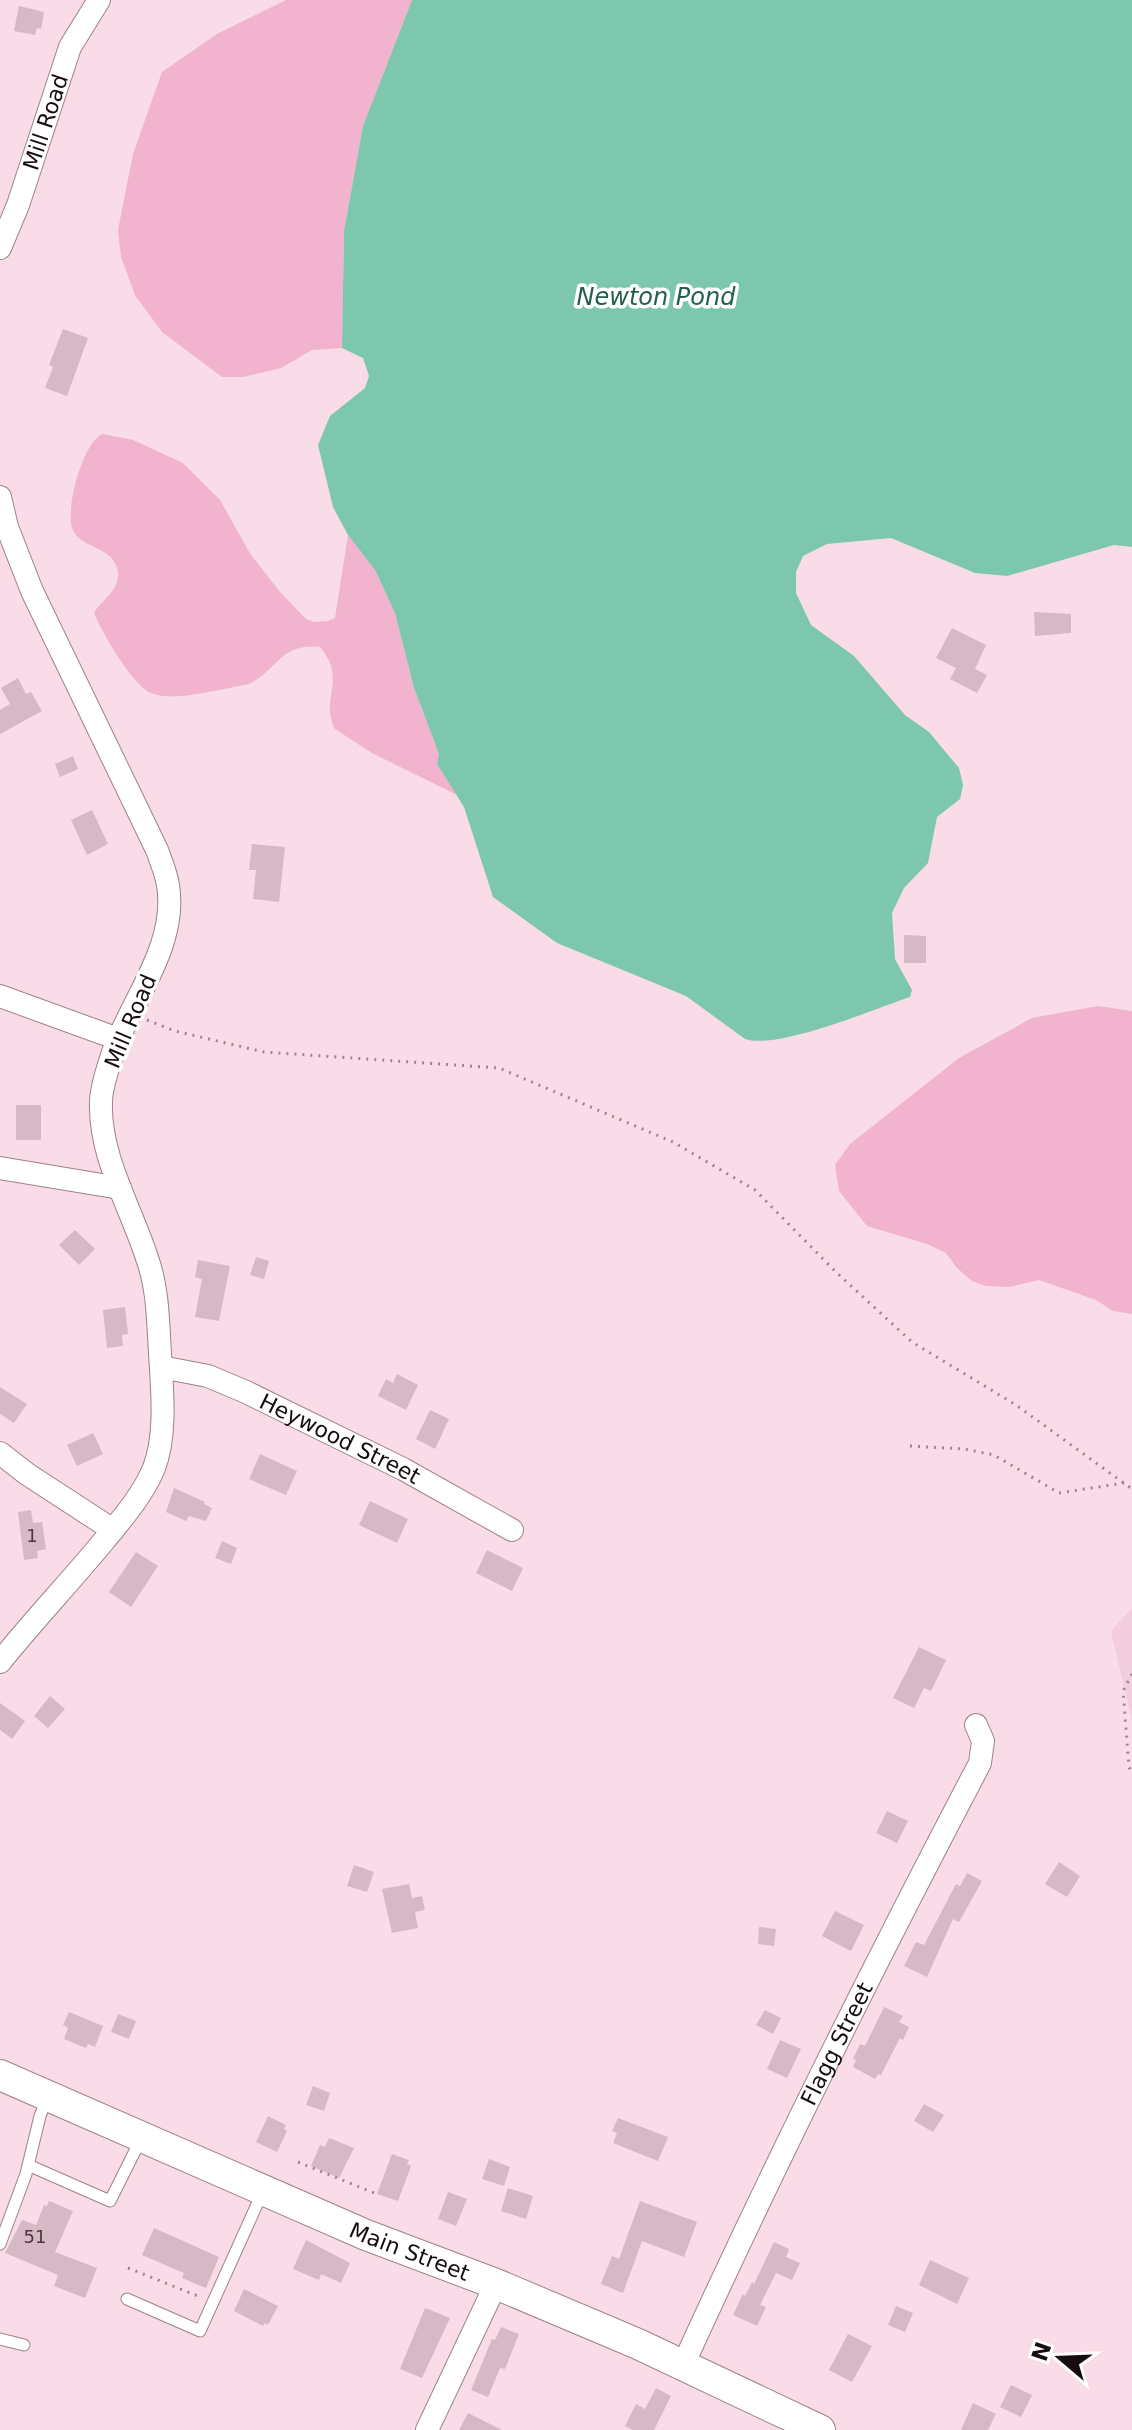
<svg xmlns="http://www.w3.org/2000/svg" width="1132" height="2430" font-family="'DejaVu Sans',sans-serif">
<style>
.built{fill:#f2cddd}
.green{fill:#f1b3ce}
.water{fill:#7ec7af}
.building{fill:#d7b9c6}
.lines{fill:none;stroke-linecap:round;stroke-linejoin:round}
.lane-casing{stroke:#9d818c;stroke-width:13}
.street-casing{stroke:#9d818c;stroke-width:24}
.secondary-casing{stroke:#9d818c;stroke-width:32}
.path{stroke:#9c868f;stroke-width:3;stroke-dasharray:2 6;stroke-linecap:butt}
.lane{stroke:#fff;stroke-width:11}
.street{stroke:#fff;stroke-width:22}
.secondary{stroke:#fff;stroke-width:30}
.labels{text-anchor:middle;stroke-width:7;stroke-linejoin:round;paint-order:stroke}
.number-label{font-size:18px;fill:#46373e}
.street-label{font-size:22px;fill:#160c11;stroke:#fff}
.water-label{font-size:24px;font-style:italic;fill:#245e4d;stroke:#fff}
</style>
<rect width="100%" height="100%" fill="#fadbe8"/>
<path class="built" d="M1132 1608V1721L1111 1631Z"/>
<g class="green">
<path d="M286 0H412L363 126 344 231 342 348 312 350 281 368 243 377H222L162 332 135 295 121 257 118 230 133 154 162 72 217 34Z"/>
<path d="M103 434 133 440 183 463 220 500 251 555 280 592 306 619 314 622 328 621 335 618 348 535 375 570 395 613 414 688 439 754 437 764 457 795 372 753 335 729C319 698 348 680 320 647 280 643 279 669 249 684 225 688 173 703 151 693 133 686 101 631 94 613 103 598 125 588 116 565 108 546 81 548 73 530 64 512 83 440 103 434Z"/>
<path d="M1098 1006 1132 1011V1314L1113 1311 1096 1300 1039 1280 1009 1287 986 1286 972 1281 957 1268 946 1253 927 1244 867 1226 839 1191 835 1165 850 1144 959 1058 1032 1018Z"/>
</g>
<path class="water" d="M412 0H1132V547L1114 545 1007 576 975 573 891 538 827 544 803 556 796 572V593L811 625 854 656 905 715 929 732 959 768 963 785 960 799 937 817 928 863 904 888 892 913 895 959 912 990 910 997C874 1009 778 1050 745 1039L686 996 557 943 493 897 464 807 437 764 439 754 414 688 395 613 375 570 348 535 333 507 318 445 330 416 365 388 369 376 363 358 342 348 344 231 363 126Z"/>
<g class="building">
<path d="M19 6 44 12 41 29 37 28 35 35 14 31Z"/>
<path d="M63 329 88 338 67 396 45 388 53 367 49 365Z"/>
<path d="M1034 612 1071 614V633L1035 636Z"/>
<path d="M952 628 986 645 975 669 987 675 977 693 950 679 956 668 936 658Z"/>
<path d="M18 678 26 694 31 692 42 711 0 734V710L10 704 1 688Z"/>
<path d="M73 756 78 769 60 777 55 764Z"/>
<path d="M92 810 108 844 87 855 71 820Z"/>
<path d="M252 844 285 847 279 902 253 899 256 870H249Z"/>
<path d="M904 935 926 936V963H904Z"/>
<rect x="16" y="1105" width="25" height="35"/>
<path d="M75 1230 95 1249 79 1265 59 1245Z"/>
<path d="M256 1257 269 1261 264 1279 250 1275Z"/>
<path d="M198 1260 230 1266 219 1321 195 1317 202 1279 195 1277Z"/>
<path d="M125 1307 128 1334 122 1335 123 1346 107 1348 103 1310Z"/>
<path d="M397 1374 418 1385 406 1410 378 1396 386 1379 393 1383Z"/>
<path d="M0 1387 27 1404 14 1423 0 1414Z"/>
<path d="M430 1410 449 1419 435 1449 416 1439Z"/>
<path d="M93 1433 103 1454 77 1466 67 1445Z"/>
<path d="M260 1454 297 1471 286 1495 249 1479Z"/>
<path d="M174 1488 205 1502 204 1504 212 1508 206 1521 189 1516 186 1521 166 1512Z"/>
<path d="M370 1501 408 1519 397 1543 359 1525Z"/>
<path d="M31 1510 33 1523 42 1522 46 1549 37 1551 38 1558 24 1560 18 1512Z"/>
<path d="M222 1541 237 1548 231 1564 215 1558Z"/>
<path d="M487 1550 523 1568 512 1591 476 1573Z"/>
<path d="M136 1552 158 1566 131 1607 109 1592Z"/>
<path d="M919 1647 946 1660 931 1691 924 1688 914 1708 893 1698Z"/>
<path d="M50 1696 65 1709 48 1728 34 1716Z"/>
<path d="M0 1703 25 1721 12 1739 0 1730Z"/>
<path d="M887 1811 908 1821 897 1843 876 1833Z"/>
<path d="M1059 1862 1080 1876 1067 1897 1045 1884Z"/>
<path d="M354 1865 374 1872 367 1892 347 1886Z"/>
<path d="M967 1873 982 1881 959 1922 953 1919 927 1977 904 1966 916 1942 924 1945 956 1884 960 1886Z"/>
<path d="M409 1884 412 1898 422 1896 425 1910 415 1912 418 1928 392 1933 382 1889Z"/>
<path d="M835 1911 864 1925 851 1951 822 1936Z"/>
<path d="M759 1927 776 1929 774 1946 758 1944Z"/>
<path d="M884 2007 903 2016 899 2022 909 2027 903 2040 900 2038 881 2075 878 2074 875 2079 853 2067 856 2060 853 2059 860 2044 865 2046Z"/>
<path d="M765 2010 781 2018 773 2034 756 2025Z"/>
<path d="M69 2012 103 2026 95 2047 88 2044 86 2048 64 2039 68 2028 63 2025Z"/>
<path d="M118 2014 136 2021 129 2039 111 2032Z"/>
<path d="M780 2040 801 2049 787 2078 767 2069Z"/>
<path d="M313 2086 330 2093 324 2111 306 2105Z"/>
<path d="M924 2104 944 2115 933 2132 914 2121Z"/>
<path d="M268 2116 286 2125 284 2129 287 2131 277 2152 256 2142Z"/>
<path d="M618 2118 668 2137 658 2161 613 2143 617 2133 612 2131Z"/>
<path d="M329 2138 354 2148 339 2178 311 2166 320 2145 325 2147Z"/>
<path d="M392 2154 409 2160 407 2164 411 2166 398 2201 377 2194Z"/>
<path d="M489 2159 510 2167 504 2186 482 2179Z"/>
<path d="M508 2188 533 2196 526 2219 501 2211Z"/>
<path d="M448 2192 467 2199 456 2226 438 2219Z"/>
<path d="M49 2201 73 2211 55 2252 97 2268 85 2298 54 2286 58 2275 5 2253 22 2220 36 2225 44 2205 47 2206Z"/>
<path d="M640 2201 697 2222 684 2257 642 2241 623 2293 601 2284 612 2256 619 2259Z"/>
<path d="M154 2228 219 2257 206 2288 182 2278 184 2273 142 2255Z"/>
<path d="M306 2240 350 2263 341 2283 321 2274 319 2280 293 2269Z"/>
<path d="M774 2242 789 2249 786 2257 800 2263 792 2280 776 2273 760 2305 766 2307 757 2326 733 2315 743 2294 745 2296 752 2282 754 2284Z"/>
<path d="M930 2260 969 2278 957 2304 919 2285Z"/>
<path d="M244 2289 278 2306 268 2325 265 2323 263 2326 234 2311Z"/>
<path d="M896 2306 913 2313 905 2332 888 2325Z"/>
<path d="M425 2308 450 2318 422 2378 400 2369Z"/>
<path d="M501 2327 519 2334 505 2369 500 2368 488 2397 471 2390 492 2339 495 2340Z"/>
<path d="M848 2334 872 2346 852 2382 829 2370Z"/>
<path d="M1011 2385 1032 2395 1021 2417 1000 2407Z"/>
<path d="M656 2388 671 2396 654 2430H633L625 2426 636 2404 645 2409Z"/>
<path d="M973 2403 996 2414 988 2430H961Z"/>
<path d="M468 2413 502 2430H459Z"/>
</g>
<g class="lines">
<defs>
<g id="lane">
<path d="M28 2165 110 2201 141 2139"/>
<path d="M0 2244 26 2174 40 2116 48 2096"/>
<path d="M127 2299 200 2331 263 2191"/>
<path d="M0 2339 24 2345"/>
</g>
<g id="street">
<path id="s1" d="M0 248 18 205 70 47 99 0"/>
<path d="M0 497 7 527 32 591 157 850C161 861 166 873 168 885 178 946 131 1000 112 1055 108 1069 101 1087 101 1102 99 1156 131 1208 147 1258 158 1288 158 1321 160 1353 162 1389 167 1434 154 1468 143 1495 121 1520 103 1542 69 1583 33 1621 0 1662"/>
<path d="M0 996 118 1039"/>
<path d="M0 1168 120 1188"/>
<path id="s2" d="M161 1367 208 1376 246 1392 403 1469 512 1530"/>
<path d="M0 1453 27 1474 113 1530"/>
<path id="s3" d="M683 2365C776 2161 876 1961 980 1763L983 1741 976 1725"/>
<path d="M427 2430 496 2284"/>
</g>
<g id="secondary">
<path id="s4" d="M0 2075 366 2235 496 2284 638 2344 820 2430"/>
</g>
</defs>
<use href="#lane" class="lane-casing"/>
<use href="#street" class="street-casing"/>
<use href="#secondary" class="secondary-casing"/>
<g class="path">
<path d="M147 1020 175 1031 264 1052 499 1068 673 1142 755 1190 837 1273 912 1342 1016 1405 1132 1489"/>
<path d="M910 1446 964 1449 994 1455 1059 1493 1124 1483"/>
<path d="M1132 1674 1123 1691 1129 1767 1132 1773"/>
<path d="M298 2162 374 2193"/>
<path d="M128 2268 198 2296"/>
</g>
<use href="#lane" class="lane"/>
<use href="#street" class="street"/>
<use href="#secondary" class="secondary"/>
</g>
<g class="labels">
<g class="number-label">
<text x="32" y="1542">1</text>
<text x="35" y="2243">51</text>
</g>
<g class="street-label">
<text dy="8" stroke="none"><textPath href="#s1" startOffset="134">Mill Road</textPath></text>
<text transform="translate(130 1021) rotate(-67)" y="8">Mill Road</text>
<text dy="8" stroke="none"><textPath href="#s2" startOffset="194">Heywood Street</textPath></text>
<text dy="8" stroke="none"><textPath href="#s3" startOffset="356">Flagg Street</textPath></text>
<text dy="8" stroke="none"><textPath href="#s4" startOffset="446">Main Street</textPath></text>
</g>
<g class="water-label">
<text x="656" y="305">Newton Pond</text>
</g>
</g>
<g transform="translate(1060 2358) rotate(289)" stroke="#ffffff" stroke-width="6" paint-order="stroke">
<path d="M0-6L14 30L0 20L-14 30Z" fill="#160c11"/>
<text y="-12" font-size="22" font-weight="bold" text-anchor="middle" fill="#160c11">N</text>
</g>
</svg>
